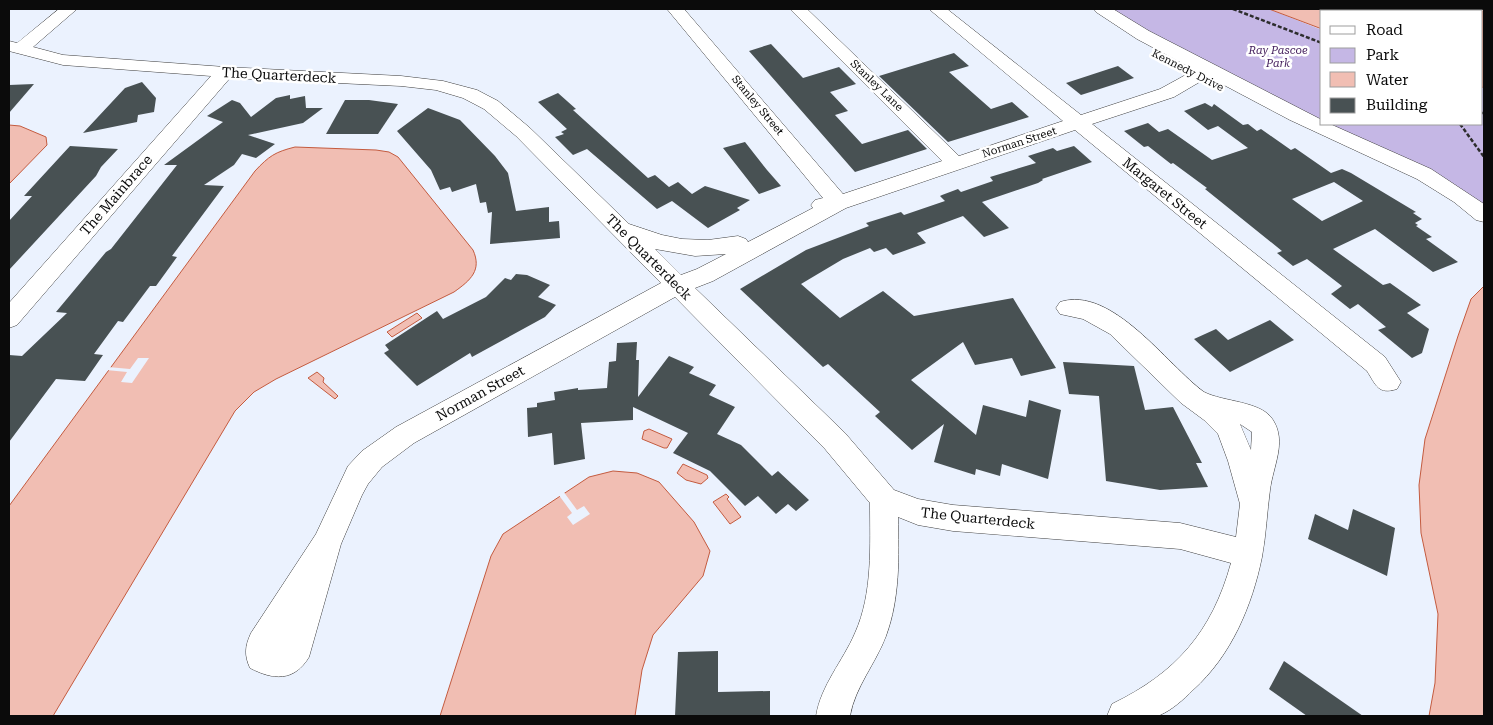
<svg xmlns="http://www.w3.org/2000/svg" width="1493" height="725" font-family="'Roboto Serif',serif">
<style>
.green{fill:#c5b7e5}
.water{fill:#f1beb3;stroke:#c45b3f}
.pier{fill:#ebf2fe}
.building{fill:#485153;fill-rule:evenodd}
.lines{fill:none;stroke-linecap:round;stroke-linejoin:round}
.minor-casing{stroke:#3e3e3e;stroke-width:1}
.path{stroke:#2d2d2d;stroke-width:2.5;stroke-dasharray:4 2;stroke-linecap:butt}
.minor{fill:#fff;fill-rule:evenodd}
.labels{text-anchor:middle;stroke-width:5;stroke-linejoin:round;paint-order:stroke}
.far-park-label{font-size:11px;font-style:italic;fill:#46215e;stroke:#fff}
.far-street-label{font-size:11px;fill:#0b0b0b;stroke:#fff}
.street-label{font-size:14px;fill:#0b0b0b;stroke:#fff}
</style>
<rect width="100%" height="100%" fill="#ebf2fe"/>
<g class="green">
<path d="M1109 9H1269L1322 30V122L1126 20Z"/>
<path d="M1482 87 1484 88V207L1420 165 1327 124H1482Z"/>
</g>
<g class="water">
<path d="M1269 9H1484V88L1482 87V11H1322V29Z"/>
<path d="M9 125 20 126 46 137 47 145 9 184Z"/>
<path d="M295 147 376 150 389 152 398 157 473 250C482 270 471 280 454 292L276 379 254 392 235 411 53 716H9V506L255 171C269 156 275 152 295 147Z"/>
<path d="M1484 286V716H1429L1435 683 1438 614 1421 533 1419 485 1425 439 1458 336 1471 299Z"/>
<path d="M417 313 422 318 392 337 387 332Z"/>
<path d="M317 372 324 378 323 382 338 396 335 399 308 378Z"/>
<path d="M649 429 672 439 667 448H664L642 439 644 431Z"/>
<path d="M683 464 707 475 708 478 701 484 686 480 677 473Z"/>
<path d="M613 471 637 473 659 482 694 522 710 551 703 576 653 635 642 670 635 716H440L491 556 503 534 589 477Z"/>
<path d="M726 494 729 497 727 499 741 517 730 524 713 502Z"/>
</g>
<g class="pier">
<path d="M138 358H149L132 383 121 382 127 372 106 370 108 367 130 369Z"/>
<path d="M563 491 577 510 584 506 590 514 573 525 567 517 572 513 558 494Z"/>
</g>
<g class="building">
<path d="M771 44 803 78 839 67 856 84 830 92 848 111 835 115 862 144 908 130 927 149 855 172 749 51Z"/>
<path d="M954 53 969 66 949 72 991 109 1012 102 1029 117 948 142 879 76Z"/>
<path d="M1118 66 1134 78 1081 95 1066 83Z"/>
<path d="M142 82 156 98 154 112 138 115 137 122 83 133 125 88Z"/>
<path d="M34 84 9 113V85Z"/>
<path d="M558 93 576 109 573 110 648 178 655 175 669 187 678 182 692 194 705 186 750 200 737 208 740 210 708 228 672 201 657 209 587 149 573 155 555 137 564 134 561 132 567 129 538 102Z"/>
<path d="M290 95V99L305 96 306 108H323L303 123 248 135 275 144 256 158 242 154 234 165 204 185 224 186 172 256 177 257 156 286H150L123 322 118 321 94 354 103 355 85 381 56 379 9 442V355L22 356 67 313 56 312 106 252 111 249 177 165H164L223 122 207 116 232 100 240 103 251 117 276 98Z"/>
<path d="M345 100H369L398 104 378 134H326Z"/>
<path d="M1205 103 1212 107 1214 104 1243 125 1248 124 1257 131 1261 129 1291 150 1295 148 1331 173 1342 169 1351 173 1416 212 1413 213 1422 219 1415 223 1418 225 1416 226 1432 237 1426 239 1458 262 1433 272 1375 229 1333 249 1383 285 1390 283 1421 305 1407 313 1429 329 1422 353 1412 358 1378 330 1386 327 1358 304 1350 309 1331 294 1342 286 1307 259 1293 266 1277 253 1282 251 1205 189 1207 188 1173 163 1171 164 1148 146 1144 147 1124 131 1148 123 1159 132 1168 129 1212 160 1248 148 1218 126 1208 130 1184 111ZM1334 182 1363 201 1322 221 1292 199Z"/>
<path d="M428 108 460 120 495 156 508 173 516 211 549 207V222L559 221 560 238 490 244 492 212 488 213 486 202 480 203 476 184 452 192 450 187 440 190 431 170 397 131Z"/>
<path d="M745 142 767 170 781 186 759 194 723 148Z"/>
<path d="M70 146 118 149 101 167 96 176 9 270V221L32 196H24Z"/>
<path d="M1074 146 1092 162 1042 179 1043 180 1038 183 982 202 1009 228 984 237 963 216 917 233 926 243 893 255 886 248 874 252 870 248 843 259 801 284 840 318 883 291 914 316 1013 298 1056 368 1021 376 1012 358 975 365 963 342 911 380 976 435 983 405 1026 417 1029 400 1061 410 1048 479 1002 464 1000 476 976 469 975 475 934 462 944 424 912 450 875 416 880 412 828 364 823 367 740 289 806 250 869 226 866 223 901 212 904 215 945 201 940 196 942 195 958 189 961 192 993 181 990 177 1036 163 1028 156 1053 148 1057 151Z"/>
<path d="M516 274 527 275 550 285 538 297 556 305 545 317 472 357 470 353 417 386 384 353 389 350 385 345 437 311 443 319 486 297 505 278 511 280Z"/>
<path d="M1270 320 1294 340 1230 372 1194 339 1216 329 1228 340Z"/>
<path d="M637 342 636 360H639L638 397 669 356 694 367 689 373 716 385 709 395 735 407 717 434 741 445 772 476 778 471 809 500 796 511 788 504 776 514 758 496 745 506 710 471 673 453 688 433 633 407V420L581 423 585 459 554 465 552 433 528 437 527 408 537 407V403L555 400 554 392 578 388V390L607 388 609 362 616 361 617 343Z"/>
<path d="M1063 362 1134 366 1145 410 1173 407 1202 463H1196L1208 487 1160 490 1106 481 1099 396 1069 394Z"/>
<path d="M1353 509 1395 528 1387 576 1308 539 1315 514 1348 530Z"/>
<path d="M718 651V692L770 691V716H675L678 652Z"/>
<path d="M1284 661 1363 716H1307L1269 689Z"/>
</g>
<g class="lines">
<defs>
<path id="minor" d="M59 9H77L33 47 63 55 225 67 401 76 443 81 477 90 498 101 530 128 629 224 662 235 682 239 708 240 738 236 746 239 748 242 813 208 811 205 815 200 823 198 667 9H684L843 194 942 161 790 9H807L959 156 1063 121 929 9H947L1081 115 1160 89 1191 72 1197 71 1137 39 1096 12 1094 9H1113L1149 31 1322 120V124H1330L1431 169 1484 204V222L1476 220 1454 202 1417 179 1290 120 1205 75 1203 80 1174 97 1092 124 1385 357 1401 382 1397 389C1378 395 1376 385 1367 371L1075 130 846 208 713 281 695 288 845 433 894 490 918 499 953 505 1180 523 1236 537 1240 504 1228 461 1218 434 1204 420 1181 403 1110 334 1083 319 1060 314 1056 308 1060 302C1112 285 1167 365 1204 392 1223 402 1262 401 1273 420 1287 442 1273 466 1270 490 1267 512 1266 536 1262 557 1252 606 1231 656 1193 690 1184 699 1172 710 1160 715 1153 719 1117 717 1107 716L1112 704C1176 673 1212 632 1231 563L1180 549 953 531 918 525 898 517C899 557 900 598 886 636 876 663 855 687 850 716H816C821 685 843 661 855 633 873 593 870 545 870 503L825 449 675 297 414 443 382 467 368 484 362 495 341 544 309 657C294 682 273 680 250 668 244 655 245 646 251 633L316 534 348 466 362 451 396 427 661 283 516 136 484 109 463 98 436 90 401 86 230 78 17 325 9 328V303L211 76 63 65 9 51V41L17 43ZM655 249 695 256 726 254 697 269 681 275ZM1240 424 1252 432 1251 450Z"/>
</defs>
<use href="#minor" class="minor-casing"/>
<g class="path">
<path d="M1233 9 1322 43"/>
<path d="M1482 113H1484"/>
<path d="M1460 124 1484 157"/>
</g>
<use href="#minor" class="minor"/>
</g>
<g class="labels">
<g class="far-park-label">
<text x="1278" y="54">Ray Pascoe<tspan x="1278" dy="13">Park</tspan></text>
</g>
<g class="far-street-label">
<text transform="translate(1188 70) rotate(27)" y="4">Kennedy Drive</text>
<text transform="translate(877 85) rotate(44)" y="4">Stanley Lane</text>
<text transform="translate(758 105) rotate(50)" y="4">Stanley Street</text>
<text transform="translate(1019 142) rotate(-18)" y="4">Norman Street</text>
</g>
<g class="street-label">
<text transform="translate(279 75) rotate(3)" y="5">The Quarterdeck</text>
<text transform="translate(1165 193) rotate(39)" y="5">Margaret Street</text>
<text transform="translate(116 195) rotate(-49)" y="5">The Mainbrace</text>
<text transform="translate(649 257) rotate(45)" y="5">The Quarterdeck</text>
<text transform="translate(480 393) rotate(-29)" y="5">Norman Street</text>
<text transform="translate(978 518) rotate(6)" y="5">The Quarterdeck</text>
</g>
</g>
<rect width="1493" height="725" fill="none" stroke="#0b0b0b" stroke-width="20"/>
<rect x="1320" y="10" width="162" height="115" fill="#ffffff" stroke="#9d9d9d"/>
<rect x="1330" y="26" width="25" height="8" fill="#ffffff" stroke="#9d9d9d"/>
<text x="1366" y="35" font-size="15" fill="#0b0b0b">Road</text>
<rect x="1330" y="48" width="25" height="15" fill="#c5b7e5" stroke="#9d9d9d"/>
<text x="1366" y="60" font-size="15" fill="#0b0b0b">Park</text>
<rect x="1330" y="72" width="25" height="15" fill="#f1beb3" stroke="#9d9d9d"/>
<text x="1366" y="85" font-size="15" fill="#0b0b0b">Water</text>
<rect x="1330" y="98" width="25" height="15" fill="#485153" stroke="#9d9d9d"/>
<text x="1366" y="110" font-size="15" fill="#0b0b0b">Building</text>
</svg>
